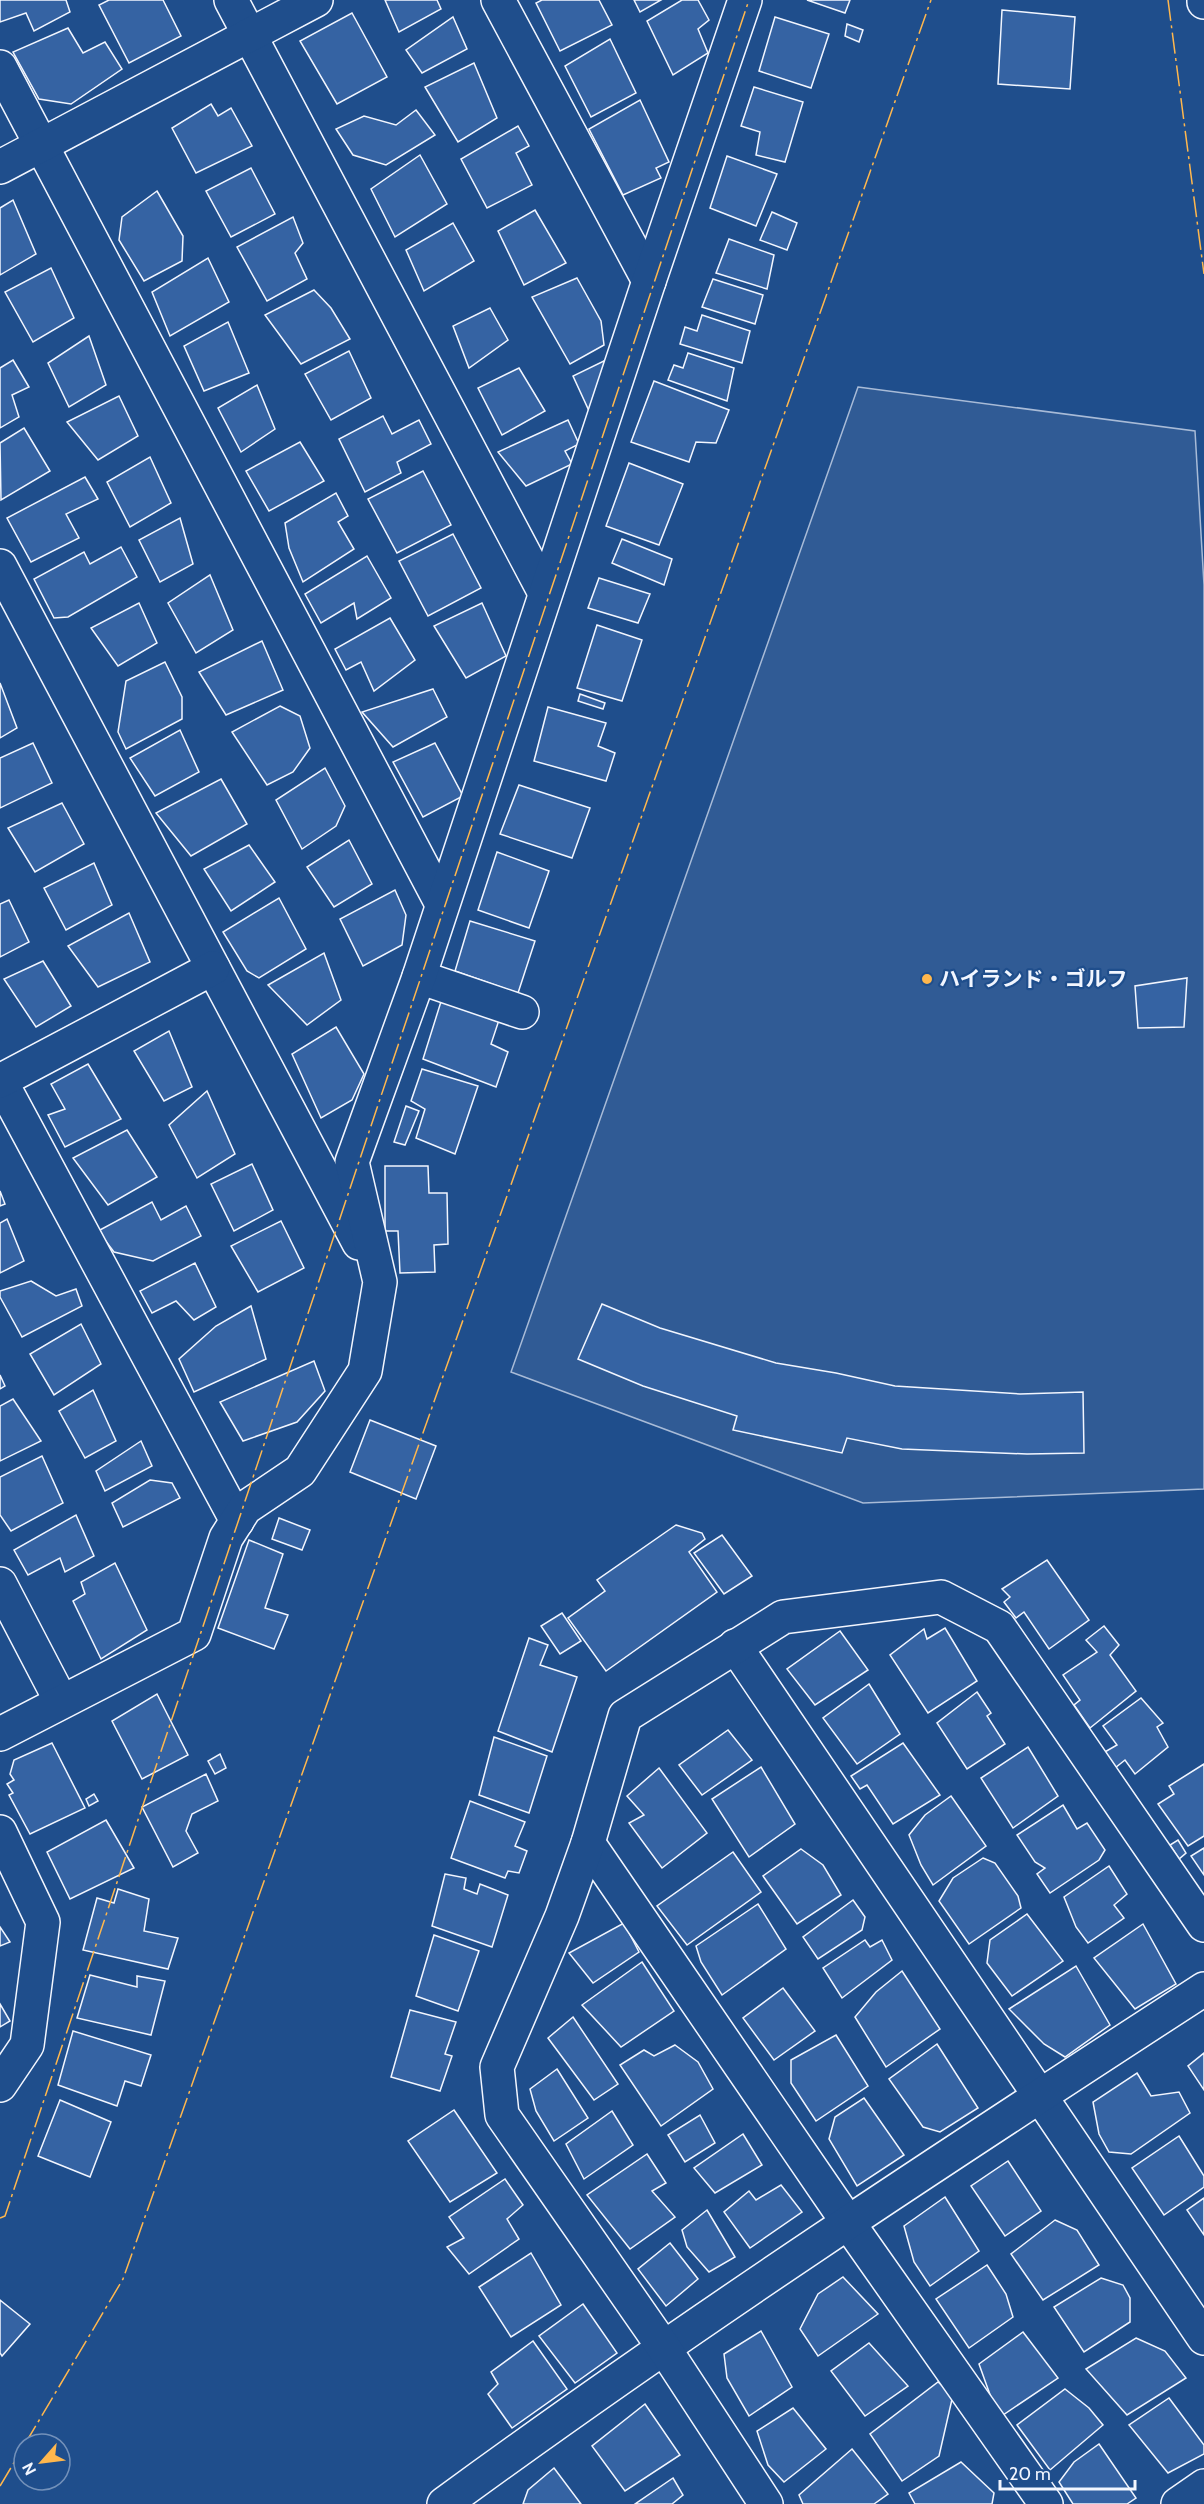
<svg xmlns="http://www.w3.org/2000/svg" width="1204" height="2504" font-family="Cabin,'Noto Sans JP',sans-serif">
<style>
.built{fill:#305b95;stroke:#a8bbd7;stroke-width:1.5}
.building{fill:#3563a3;stroke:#f2f6ff;stroke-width:1.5}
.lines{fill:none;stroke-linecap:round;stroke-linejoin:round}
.minor-casing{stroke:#f2f6ff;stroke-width:36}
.minor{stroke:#1f4e8c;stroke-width:33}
.power{stroke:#ffb74d;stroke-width:1.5;stroke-dasharray:21 4.5 3 4.5;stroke-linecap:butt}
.poi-dot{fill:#ffb74d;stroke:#1f4e8c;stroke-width:2}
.labels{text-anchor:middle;stroke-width:4.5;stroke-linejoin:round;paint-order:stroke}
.poi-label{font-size:21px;font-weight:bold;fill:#f2f6ff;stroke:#1f4e8c;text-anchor:start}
</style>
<rect width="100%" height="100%" fill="#1f4e8c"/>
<path class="built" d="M858 387 1195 431 1204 585V1489L863 1503 511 1372Z"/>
<g class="building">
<path d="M0 0H66L70 12 34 31 26 13 0 22Z"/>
<path d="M109 0H163L181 36 129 63 99 5Z"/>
<path d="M385 0H437L441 9 399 32Z"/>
<path d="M542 0H599L612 25 560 51 536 3Z"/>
<path d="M634 0H661L640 12Z"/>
<path d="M682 0H698L709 20 698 29 708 53 673 75 647 21Z"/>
<path d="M807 0H850L845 13Z"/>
<path d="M1002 10 1075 17 1070 89 998 84Z"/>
<path d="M352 13 387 77 337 104 300 41Z"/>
<path d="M453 17 467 49 422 73 406 50Z"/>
<path d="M775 17 829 34 811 88 759 71Z"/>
<path d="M847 24 863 30 859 42 845 36Z"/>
<path d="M68 28 83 53 105 42 122 69 71 104 39 99 13 52Z"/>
<path d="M610 39 636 93 591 117 565 66Z"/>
<path d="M474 63 497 118 458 142 425 87Z"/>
<path d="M754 87 803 102 785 162 756 155 760 132 741 126Z"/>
<path d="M640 100 669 162 656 168 661 178 623 195 589 129Z"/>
<path d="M211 104 218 116 231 108 252 146 196 173 172 128Z"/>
<path d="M416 110 435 135 386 165 353 155 336 129 364 116 396 125Z"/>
<path d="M518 126 529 146 516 153 532 185 487 208 461 159Z"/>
<path d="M420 155 447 204 395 237 371 189Z"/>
<path d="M727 156 777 174 756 226 710 208Z"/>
<path d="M251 168 275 214 231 237 206 191Z"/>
<path d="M157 191 183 236 182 261 144 281 119 240 122 217Z"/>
<path d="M13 200 36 254 0 275V208Z"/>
<path d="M535 210 566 263 524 285 498 231Z"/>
<path d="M772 212 797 223 787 250 760 240Z"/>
<path d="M293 217 303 243 295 253 307 279 267 301 237 247Z"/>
<path d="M453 223 474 261 424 291 406 250Z"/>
<path d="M729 239 774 255 767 289 716 273Z"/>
<path d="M208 258 229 302 170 336 152 292Z"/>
<path d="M51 268 74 318 33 342 5 292Z"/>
<path d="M577 278 601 321 604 345 570 364 532 297Z"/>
<path d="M713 279 763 295 755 324 702 307Z"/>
<path d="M314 290 331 308 350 339 301 364 265 315Z"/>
<path d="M490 308 508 340 469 368 453 326Z"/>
<path d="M702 315 750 331 742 363 680 344 685 327 697 331Z"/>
<path d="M228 322 249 373 204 391 184 346Z"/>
<path d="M89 336 106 385 69 407 48 363Z"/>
<path d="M349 351 371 398 331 420 305 374Z"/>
<path d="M688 353 734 368 727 401 668 380 674 365 683 368Z"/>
<path d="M610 358 590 413 573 376Z"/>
<path d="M13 360 29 387 12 395 19 417 0 428V368Z"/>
<path d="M519 368 545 411 502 435 478 388Z"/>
<path d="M654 381 729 410 716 443 696 442 689 462 631 442Z"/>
<path d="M257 385 275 429 241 452 218 408Z"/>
<path d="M119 396 138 436 98 460 67 422Z"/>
<path d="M383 416 392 434 419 420 431 444 397 462 401 473 365 492 339 439Z"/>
<path d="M568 420 579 444 565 451 572 464 526 486 498 452Z"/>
<path d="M24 428 50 471 1 500 0 443Z"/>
<path d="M300 442 324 481 269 511 246 471Z"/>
<path d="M150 457 171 503 130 527 107 482Z"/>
<path d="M629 463 683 484 659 545 606 526Z"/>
<path d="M423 471 451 525 397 553 368 499Z"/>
<path d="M85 477 98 499 66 514 79 538 31 562 7 518Z"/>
<path d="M336 493 348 516 338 522 354 549 303 582 289 548 285 523Z"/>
<path d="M180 518 193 564 160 582 139 540Z"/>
<path d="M453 534 481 588 428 616 399 561Z"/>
<path d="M622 539 672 559 664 585 612 563Z"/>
<path d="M121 547 137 577 68 617 54 618 34 579 84 552 90 564Z"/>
<path d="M367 556 391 598 357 619 354 603 321 623 305 594Z"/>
<path d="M210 575 233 630 196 653 168 603Z"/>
<path d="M599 578 650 594 638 623 588 608Z"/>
<path d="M139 603 157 643 118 666 91 628Z"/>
<path d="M482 603 506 656 466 678 434 626Z"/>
<path d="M390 618 415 660 374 691 361 662 346 670 335 649Z"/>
<path d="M597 625 642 640 622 701 577 688Z"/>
<path d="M262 641 283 690 226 715 199 672Z"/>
<path d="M165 662 182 697V719L126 749 118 732 126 681Z"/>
<path d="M0 683 17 728 0 738Z"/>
<path d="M433 689 447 717 393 747 362 712Z"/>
<path d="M580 694 605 703 603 709 578 701Z"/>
<path d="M280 706 300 716 310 748 293 772 267 785 232 732Z"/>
<path d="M548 707 606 723 598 746 615 753 606 781 534 761Z"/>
<path d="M180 730 199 772 155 796 130 758Z"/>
<path d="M33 743 52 783 0 808V758Z"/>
<path d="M435 743 463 796 423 817 393 762Z"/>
<path d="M325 768 345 806 336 826 302 849 276 800Z"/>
<path d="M221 779 247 824 191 856 156 813Z"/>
<path d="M519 785 590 808 572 858 500 834Z"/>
<path d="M62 803 84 844 35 872 8 828Z"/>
<path d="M349 840 372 884 334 907 307 867Z"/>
<path d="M249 845 275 882 231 911 204 869Z"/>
<path d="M497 852 549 871 529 928 478 910Z"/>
<path d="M94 863 112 905 66 930 44 888Z"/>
<path d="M395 890 406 915 402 945 363 966 340 919Z"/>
<path d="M279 898 306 949 259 978 247 971 223 932Z"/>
<path d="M9 900 29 942 0 957V904Z"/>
<path d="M129 913 150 962 98 987 68 946Z"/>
<path d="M470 921 535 941 518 993 455 971Z"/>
<path d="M324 953 341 1000 307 1025 268 985Z"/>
<path d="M43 961 71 1006 36 1027 4 979Z"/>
<path d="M1187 978 1184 1027 1138 1028 1135 986Z"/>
<path d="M444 992 501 1014 491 1044 508 1052 496 1087 423 1059Z"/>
<path d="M336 1027 364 1074 352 1100 321 1118 292 1054Z"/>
<path d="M169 1031 192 1087 164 1101 134 1051Z"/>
<path d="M88 1064 121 1119 65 1147 48 1115 65 1109 51 1084Z"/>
<path d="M422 1069 478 1086 455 1154 416 1138 425 1109 411 1101Z"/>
<path d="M207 1091 235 1154 197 1178 169 1125Z"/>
<path d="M406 1106 419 1111 405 1145 394 1142Z"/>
<path d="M127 1130 157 1177 108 1205 73 1158Z"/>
<path d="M252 1164 273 1210 234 1231 211 1184Z"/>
<path d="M385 1166H428L429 1193H447L448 1244 434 1245 435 1272 400 1273 398 1231H385Z"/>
<path d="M0 1191 5 1204 0 1206Z"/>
<path d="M152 1202 161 1220 186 1206 201 1236 153 1261 114 1252 98 1231Z"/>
<path d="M7 1219 24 1261 0 1273V1223Z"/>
<path d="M281 1221 304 1268 258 1292 231 1246Z"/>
<path d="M195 1263 216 1307 194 1320 176 1301 152 1313 140 1291Z"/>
<path d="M31 1281 56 1296 76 1289 82 1306 22 1337 0 1297V1291Z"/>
<path d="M602 1304 660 1328 776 1363 836 1373 895 1386 1020 1394 1083 1392 1084 1453 1027 1454 902 1449 847 1438 842 1453 733 1430 737 1416 643 1386 578 1359Z"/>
<path d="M251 1306 266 1359 194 1392 179 1359 216 1326Z"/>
<path d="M81 1324 101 1364 54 1395 30 1354Z"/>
<path d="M314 1361 325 1391 297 1422 243 1441 220 1402Z"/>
<path d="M0 1375 5 1386 0 1389Z"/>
<path d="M93 1390 116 1441 85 1458 59 1411Z"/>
<path d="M13 1399 41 1441 0 1461V1406Z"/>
<path d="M370 1420 436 1446 416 1499 350 1472Z"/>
<path d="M141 1441 152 1466 105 1491 96 1471Z"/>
<path d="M42 1456 63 1503 11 1531 0 1515V1477Z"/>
<path d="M150 1480 172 1483 180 1498 123 1527 112 1503Z"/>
<path d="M76 1515 94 1556 65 1572 60 1558 28 1575 14 1550Z"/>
<path d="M279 1518 310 1530 302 1550 272 1539Z"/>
<path d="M676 1525 702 1533 705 1539 689 1552 717 1592 606 1671 568 1618 605 1591 597 1580Z"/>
<path d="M722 1535 752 1576 724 1594 694 1553Z"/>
<path d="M249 1540 283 1554 265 1608 288 1615 274 1649 218 1628Z"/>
<path d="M1047 1560 1089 1620 1049 1649 1024 1612 1016 1618 1004 1602 1010 1597 1002 1589Z"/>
<path d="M115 1563 147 1630 101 1659 73 1601 85 1594 81 1582Z"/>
<path d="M562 1613 581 1641 560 1654 541 1626Z"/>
<path d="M1104 1626 1119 1645 1110 1655 1136 1691 1090 1728 1074 1705 1080 1700 1063 1675 1097 1652 1086 1640Z"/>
<path d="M945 1628 977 1681 928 1713 890 1655 924 1629 927 1639Z"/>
<path d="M840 1631 868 1670 815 1705 787 1669Z"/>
<path d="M529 1638 548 1645 540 1665 577 1677 552 1752 498 1731Z"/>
<path d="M869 1684 900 1734 857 1764 823 1718Z"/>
<path d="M977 1692 991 1713 987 1716 1005 1744 967 1769 937 1723Z"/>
<path d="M157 1694 188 1755 142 1779 112 1721Z"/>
<path d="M1141 1698 1163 1723 1157 1727 1168 1747 1135 1774 1125 1760 1115 1768 1103 1753 1117 1745 1103 1726Z"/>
<path d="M728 1730 752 1760 702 1795 679 1765Z"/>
<path d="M494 1737 547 1756 529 1813 479 1795Z"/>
<path d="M52 1743 85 1808 30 1834 9 1795 13 1793 7 1784 14 1780 10 1774 14 1760Z"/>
<path d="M903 1743 940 1795 893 1824 867 1785 860 1789 851 1776Z"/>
<path d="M1028 1747 1058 1796 1013 1828 981 1778Z"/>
<path d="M220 1754 226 1768 215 1774 208 1761Z"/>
<path d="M1204 1764V1836L1188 1846 1158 1804 1174 1794 1169 1786Z"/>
<path d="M761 1767 795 1824 749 1857 712 1799Z"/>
<path d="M659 1768 707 1833 662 1868 629 1823 644 1815 627 1796Z"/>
<path d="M206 1774 218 1801 192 1814 186 1831 198 1853 173 1867 142 1807Z"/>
<path d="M94 1794 98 1801 89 1806 86 1799Z"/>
<path d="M951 1796 986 1846 933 1885 921 1865 909 1835 925 1815Z"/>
<path d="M470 1801 525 1822 515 1846 527 1851 519 1873 508 1871 505 1878 451 1858Z"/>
<path d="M1063 1805 1077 1829 1087 1823 1105 1850 1099 1860 1050 1893 1037 1874 1045 1868 1035 1862 1017 1835Z"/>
<path d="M106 1820 134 1868 70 1899 47 1852Z"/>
<path d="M1178 1840 1186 1853 1179 1859 1170 1845Z"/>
<path d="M1204 1848V1875L1191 1856Z"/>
<path d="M801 1849 823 1865 841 1895 797 1924 763 1876Z"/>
<path d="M733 1852 761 1892 687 1945 657 1906Z"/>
<path d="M983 1858 995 1863 1018 1896 1021 1908 969 1944 939 1901 953 1878Z"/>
<path d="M1109 1866 1127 1894 1114 1905 1124 1918 1088 1943 1076 1927 1064 1897Z"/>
<path d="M445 1874 466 1878 464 1889 477 1894 480 1884 508 1895 492 1947 432 1926Z"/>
<path d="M118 1889 149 1899 144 1931 178 1938 168 1969 83 1950 97 1898 114 1903Z"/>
<path d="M853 1900 865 1917 862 1930 818 1959 803 1937Z"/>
<path d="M758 1904 786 1949 722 1995 701 1962 696 1946Z"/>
<path d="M1027 1914 1063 1961 1012 1996 987 1963 990 1940Z"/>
<path d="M624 1923 639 1952 593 1983 569 1953Z"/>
<path d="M1143 1924 1176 1984 1135 2009 1094 1958Z"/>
<path d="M0 1927 10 1942 0 1946Z"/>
<path d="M434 1935 479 1951 458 2011 416 1996Z"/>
<path d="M865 1940 870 1947 882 1940 892 1960 842 1998 823 1968Z"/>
<path d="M642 1962 674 2011 621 2047 582 2005Z"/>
<path d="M1076 1966 1110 2025 1065 2057 1044 2044 1009 2009Z"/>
<path d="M902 1971 940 2029 886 2067 855 2017 876 1992Z"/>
<path d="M90 1975 137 1987V1976L165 1981 151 2035 77 2018Z"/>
<path d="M783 1988 815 2031 774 2060 743 2018Z"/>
<path d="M0 2004 10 2021 0 2027Z"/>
<path d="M410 2010 456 2022 445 2054 452 2056 440 2091 391 2077Z"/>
<path d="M573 2017 618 2084 594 2100 548 2038Z"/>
<path d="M73 2031 151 2055 141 2086 125 2081 117 2106 58 2085Z"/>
<path d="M836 2035 868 2086 816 2121 791 2083V2060Z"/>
<path d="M937 2044 978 2108 940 2132 923 2127 889 2079Z"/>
<path d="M675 2045 698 2062 713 2089 661 2126 620 2065 644 2050 654 2056Z"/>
<path d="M1204 2053V2090L1188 2066Z"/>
<path d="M557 2069 588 2118 554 2141 536 2111 530 2089Z"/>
<path d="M1137 2073 1151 2096 1179 2092 1190 2113 1131 2154 1109 2152 1099 2134 1093 2102Z"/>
<path d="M864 2098 904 2155 857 2186 829 2139 835 2117Z"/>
<path d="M60 2100 111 2122 90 2177 38 2156Z"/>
<path d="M454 2110 497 2173 450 2202 408 2141Z"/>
<path d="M612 2111 633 2145 584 2179 566 2144Z"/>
<path d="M700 2115 715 2143 685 2162 668 2135Z"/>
<path d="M743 2134 762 2165 715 2193 694 2168Z"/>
<path d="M1179 2136 1204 2176V2187L1164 2215 1132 2168Z"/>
<path d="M647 2154 666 2183 652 2191 675 2217 630 2249 587 2195Z"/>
<path d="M1008 2161 1041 2211 1005 2236 971 2186Z"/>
<path d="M505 2179 523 2205 507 2219 519 2239 469 2274 447 2247 464 2238 449 2217Z"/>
<path d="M781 2185 802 2212 750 2248 724 2212 749 2191 756 2200Z"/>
<path d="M945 2197 979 2251 930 2286 914 2262 904 2226Z"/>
<path d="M1204 2198V2235L1187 2210Z"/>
<path d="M707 2210 735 2257 709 2272 687 2247 682 2230Z"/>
<path d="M1055 2220 1077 2230 1099 2265 1043 2300 1011 2254Z"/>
<path d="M670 2243 698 2279 666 2306 638 2269Z"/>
<path d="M531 2253 561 2305 511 2337 479 2287Z"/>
<path d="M987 2265 1006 2294 1013 2317 969 2348 936 2299Z"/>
<path d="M843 2277 878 2314 818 2356 800 2329 818 2294Z"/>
<path d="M1101 2278 1123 2285 1130 2298V2322L1084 2352 1054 2307Z"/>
<path d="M0 2300 30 2324 2 2356 0 2353Z"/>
<path d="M583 2304 617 2353 575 2383 539 2336Z"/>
<path d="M761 2331 792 2387 749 2416 727 2378 724 2354Z"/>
<path d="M1023 2332 1058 2378 1003 2415 993 2403 979 2364Z"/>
<path d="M1136 2338 1165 2351 1186 2378 1127 2415 1086 2369Z"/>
<path d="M533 2341 567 2389 512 2428 488 2394 498 2384 491 2372Z"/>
<path d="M869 2343 908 2386 865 2416 831 2371Z"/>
<path d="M938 2382 953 2395 939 2456 902 2481 870 2434Z"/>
<path d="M1065 2389 1089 2408 1103 2425 1050 2470 1017 2425Z"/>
<path d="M1169 2398 1204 2445V2454L1168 2473 1129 2425Z"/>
<path d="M645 2404 680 2455 625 2491 592 2446Z"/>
<path d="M793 2408 826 2449 784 2482 768 2465 757 2431Z"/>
<path d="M1099 2444 1136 2498 1127 2504H1073L1059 2482 1074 2462Z"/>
<path d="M852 2449 888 2494 874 2504H803L799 2495Z"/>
<path d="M961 2462 994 2493 992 2504H915L909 2493Z"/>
<path d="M554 2468 581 2504H523L528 2490Z"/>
<path d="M673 2478 683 2495 672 2504H635Z"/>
</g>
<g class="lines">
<defs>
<g id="minor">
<path d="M231 0 545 593"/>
<path d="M498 0 649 281"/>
<path d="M1204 0V2"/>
<path d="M0 67 442 904"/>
<path d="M0 167 316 0"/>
<path d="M0 566 359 1243"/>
<path d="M419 977 522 1012"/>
<path d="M0 1080 237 1521"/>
<path d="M0 1081 213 968"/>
<path d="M0 1584 61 1701"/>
<path d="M735 1646 1204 2338"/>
<path d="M0 1734 194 1634 226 1538 245 1508 300 1471 365 1371 380 1282 352 1162 419 977 649 281 745 0"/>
<path d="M0 1832 43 1922 27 2045 0 2085"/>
<path d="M588 1843 849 2224 1046 2504"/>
<path d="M444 2504C691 2323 947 2156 1204 1989"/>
<path d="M766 2504 664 2348 502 2115 497 2067 562 1916 588 1843 625 1716 783 1617 941 1597 999 1627 1204 1925"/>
<path d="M1178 2504 1204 2486"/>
</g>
</defs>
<use href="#minor" class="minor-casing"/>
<use href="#minor" class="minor"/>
<g class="power">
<path d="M1168 0 1204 274"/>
<path d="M0 2218 5 2216 749 0"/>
<path d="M25 2444 123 2279 931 0"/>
<path d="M0 2486 24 2446"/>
</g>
</g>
<circle class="poi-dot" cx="927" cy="979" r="6"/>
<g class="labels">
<g class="poi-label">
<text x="939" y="986">ハイランド・ゴルフ</text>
</g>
</g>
<g transform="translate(42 2462) rotate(242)"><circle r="28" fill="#1f4e8c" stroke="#7391ba" stroke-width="1.5"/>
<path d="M0-4.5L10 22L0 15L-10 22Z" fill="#ffb74d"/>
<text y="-9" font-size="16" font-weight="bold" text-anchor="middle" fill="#f2f6ff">N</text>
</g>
<path d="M1000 2480v9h135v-9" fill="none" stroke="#f2f6ff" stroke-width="3"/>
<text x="1009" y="2480" font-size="18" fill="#f2f6ff" stroke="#1f4e8c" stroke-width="4.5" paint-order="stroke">20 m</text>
</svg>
